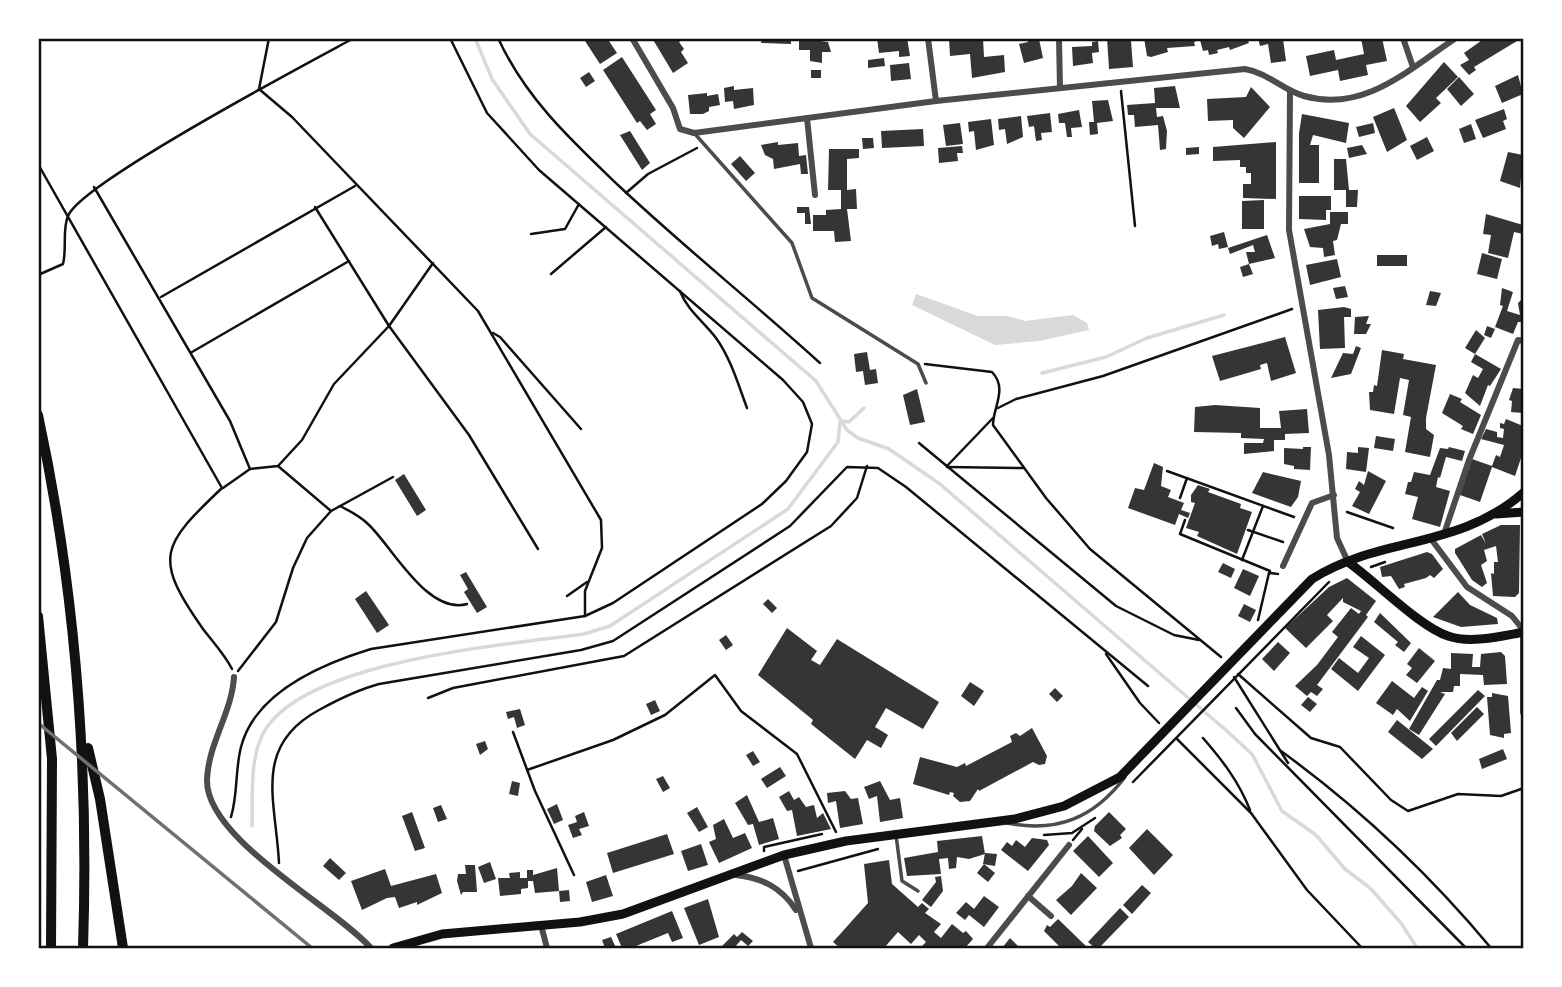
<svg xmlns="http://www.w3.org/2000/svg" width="1562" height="987" font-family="'PT Sans Narrow',sans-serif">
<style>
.water{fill:#d9d9d9}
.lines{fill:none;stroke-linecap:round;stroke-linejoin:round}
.stream{stroke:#d9d9d9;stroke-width:3.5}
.building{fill:#353535}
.path{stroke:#111;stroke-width:2.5}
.service{stroke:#4c4c4c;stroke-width:3.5}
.minor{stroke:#4c4c4c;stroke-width:6}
.tertiary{stroke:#4c4c4c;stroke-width:8}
.secondary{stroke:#111;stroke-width:9}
.trunk{stroke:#111;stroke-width:10}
.rail{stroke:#707070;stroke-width:3.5}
.neatline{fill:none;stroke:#111;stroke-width:2.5}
</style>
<rect width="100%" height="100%" fill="#fff"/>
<path class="water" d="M916 294 978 316H1008L1025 321 1073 315 1087 323 1089 330 1039 341 995 345 912 305Z"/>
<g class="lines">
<g class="stream">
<path d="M475 38 492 79 530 134 816 381 847 430 858 438 889 449 940 484 1228 732 1252 754 1282 811 1316 835 1345 869 1370 888 1401 923 1417 948"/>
<path d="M1042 373 1106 357 1147 338 1224 315"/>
<path d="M840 421 849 422 864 408"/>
<path d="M252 826C253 796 249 759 264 732 305 660 507 645 584 634L610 626 788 509 838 442 840 423"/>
</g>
</g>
<g class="building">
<path d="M583 38H607L617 53 600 64Z"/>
<path d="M652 38H685L679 42 684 49 681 52 688 63 673 73Z"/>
<path d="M762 38H791V44L761 43Z"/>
<path d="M799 38 828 42 831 52H822V63L810 61V50H799Z"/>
<path d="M877 38H907L910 56 899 57V51L879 53Z"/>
<path d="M949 38H983L984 57 1004 55 1005 72 972 78 970 54 950 56Z"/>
<path d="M1027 38 1039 39 1043 58 1024 63 1019 44 1028 42Z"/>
<path d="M1107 38 1131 41 1133 67 1109 69Z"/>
<path d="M1144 38H1247L1249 43 1230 50 1229 47 1217 50 1218 53 1209 55 1208 50 1203 51 1200 40 1194 42 1195 46 1167 48 1168 52 1151 57 1147 56Z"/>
<path d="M1258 38 1283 39 1286 61 1271 63 1268 44 1260 46Z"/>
<path d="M1361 38H1382L1387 61 1366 65 1368 75 1340 81 1338 70 1310 76 1306 56 1334 50 1336 60 1364 54Z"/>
<path d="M1485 38H1522L1474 67 1476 70 1469 75 1460 65 1469 60 1464 53Z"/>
<path d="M1098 41 1099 52 1092 53 1093 63 1073 66 1072 47 1092 46V42Z"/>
<path d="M622 57 656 110 650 114 656 124 647 130 640 121 637 123 603 70Z"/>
<path d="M884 58 885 66 868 68V60Z"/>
<path d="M1444 62 1458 77 1436 98 1441 103 1420 122 1406 106Z"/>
<path d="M909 63 911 79 891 81 890 65Z"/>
<rect x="811" y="70" width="10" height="8"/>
<path d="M589 72 595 81 586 87 580 78Z"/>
<path d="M1518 75 1523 94 1502 103 1495 86Z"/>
<path d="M1459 77 1474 94 1461 106 1447 89Z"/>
<path d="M734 86V90L753 88 754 105 734 109 733 101 725 102 724 88Z"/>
<path d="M1175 86 1180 108H1156L1157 117 1163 116 1167 131 1166 149 1160 150 1158 125 1135 127 1134 115H1128L1127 105 1155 103 1154 88Z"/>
<path d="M1251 87 1270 107 1244 138 1233 128V120L1208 121 1207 99 1246 97Z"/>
<path d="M707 93V96L718 94 720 105 709 107V111L703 114H690L688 95Z"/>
<path d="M1108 100 1113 121 1097 123 1098 134 1090 135 1089 122H1094L1092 101Z"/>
<path d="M1394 108 1407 140 1387 152 1373 117Z"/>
<path d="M1504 109 1507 119 1503 121 1506 129 1483 138 1475 120Z"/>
<path d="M1079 110 1082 127 1071 128 1072 137H1067L1065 123H1059L1058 114Z"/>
<path d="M1050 113 1052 132 1041 133 1042 140 1036 141 1034 126 1029 127 1027 116Z"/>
<path d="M1302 114 1349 123 1346 143 1313 135 1310 145H1319V183H1299V133Z"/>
<path d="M1021 116 1023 137 1007 144 1005 129 999 130 998 119Z"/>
<path d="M991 119 994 145 976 150 974 131 969 132 968 122Z"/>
<path d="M960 123 963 144 946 146 943 125Z"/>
<path d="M1373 123 1375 133 1359 137 1356 127Z"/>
<path d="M1471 124 1476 139 1464 143 1459 129Z"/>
<path d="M923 129 924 146 882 148 881 131Z"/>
<path d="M630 131 650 163 642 170 620 135Z"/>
<path d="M1427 137 1434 151 1417 160 1410 146Z"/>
<path d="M862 138H873L874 148 863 149Z"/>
<path d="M778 142V145L798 143 799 156 806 155 808 174H801L800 164 774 169 773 159 765 155 761 145Z"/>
<path d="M1276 142V199L1243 198V184H1251V173H1246V167H1240V160L1213 161V147Z"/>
<path d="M1362 145 1367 154 1349 158 1347 148Z"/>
<path d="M962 146 963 153H957L958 161 939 163 938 148Z"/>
<path d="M1199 147V154L1186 155V148Z"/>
<path d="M829 149H859V158L847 159V190L856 189 857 209H847L851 241 835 242 834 231H813V215H826V210L841 209V190H828Z"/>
<path d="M1508 152 1523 155 1520 188 1500 181Z"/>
<path d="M740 156 755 173 746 181 731 164Z"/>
<path d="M1334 159H1346L1349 190H1358L1357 207H1346V190H1334Z"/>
<path d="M1299 196H1331V210H1326V220L1299 219Z"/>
<path d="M1264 200V229H1242V201Z"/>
<path d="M797 207H809L811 224H805V213H797Z"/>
<path d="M1330 212H1348V224H1341L1337 240 1333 241 1335 255 1324 257 1323 248 1310 247 1304 229 1330 224Z"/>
<path d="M1486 214 1523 225V234L1514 232 1508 258 1488 253 1491 235 1483 234Z"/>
<path d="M1224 232 1228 247 1219 249 1218 244 1212 246 1210 236Z"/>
<path d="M1267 235 1275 258 1249 264 1246 252H1255L1253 245 1230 254 1228 248Z"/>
<path d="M1482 253 1502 259 1497 279 1477 274Z"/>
<rect x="1377" y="255" width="30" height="11"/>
<path d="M1337 259 1341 277 1310 285 1306 265Z"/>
<path d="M1249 264 1253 274 1243 277 1240 267Z"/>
<path d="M1345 286 1348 297 1336 299 1333 288Z"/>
<path d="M1502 288 1513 292 1507 311 1520 315 1518 303 1523 298V322H1518L1513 334 1495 327 1503 306 1500 305Z"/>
<path d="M1430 291 1441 293 1436 306 1426 305Z"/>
<path d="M1344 307 1351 309V317H1344L1345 348 1320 349 1318 310Z"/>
<path d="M1369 316 1366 324H1371L1366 334H1354L1355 317Z"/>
<path d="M1487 326 1495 329 1491 338 1484 335Z"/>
<path d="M1476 330 1485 338 1475 354 1501 369 1490 386 1488 385 1480 406 1465 393 1473 375 1478 378 1483 369 1471 362 1475 354 1465 348Z"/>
<path d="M1285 337 1296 373 1271 381 1267 363 1260 365 1261 369 1220 381 1212 356Z"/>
<path d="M1356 346 1361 348 1351 374 1331 378 1343 353 1353 354Z"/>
<path d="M1382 350 1404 354 1403 359 1436 365 1426 418V429L1434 435 1430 457 1405 452 1411 417 1403 415 1409 380 1400 378 1394 414 1370 410 1369 392H1373L1374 385 1377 386Z"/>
<path d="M867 352 870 370 876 369 878 383 865 385 863 371 856 372 854 354Z"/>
<path d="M1513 388 1523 389V413L1511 412 1512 401 1509 400Z"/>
<path d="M917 389 925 422 910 425 903 395Z"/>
<path d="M1450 394 1462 399 1460 402 1481 415 1473 434 1461 429 1463 426 1442 413Z"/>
<path d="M1215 405 1260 408V428H1281L1279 411 1307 409 1309 433 1285 434V440H1274V451L1244 454V443H1263L1264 439 1241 438V433L1194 432 1195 407Z"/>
<path d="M1506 419 1523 426V452L1515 476 1492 467 1480 502 1460 495 1472 459 1492 466 1496 455 1500 457 1504 445 1481 439 1486 429 1497 432V437L1503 438 1504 429 1500 428V423L1504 424Z"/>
<path d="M1376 436 1395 439 1393 451 1374 448Z"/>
<path d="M1303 447H1311L1310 470 1294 469V466L1284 464V448L1303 449Z"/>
<path d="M1358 447 1369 448 1366 472 1346 469 1347 452 1358 453Z"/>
<path d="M1449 447 1465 451 1462 461 1446 457 1440 478 1438 477 1436 487 1450 491 1440 527 1412 519 1418 497 1405 494 1408 482H1411L1414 472 1430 475 1440 448 1448 449Z"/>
<path d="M1154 463 1163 467 1161 486 1171 490 1168 497 1184 503 1181 510 1190 513 1188 518 1179 514 1175 525 1128 508 1135 488 1144 490Z"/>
<path d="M1368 471 1386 481 1369 514 1352 506 1360 492 1355 489 1359 481 1364 485Z"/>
<path d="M1263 472 1301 481 1298 497 1291 507 1252 493Z"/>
<path d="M404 474 426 510 417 516 395 480Z"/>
<path d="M1198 485 1210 489 1208 492 1241 504 1240 508 1252 512 1237 554 1197 536 1199 532 1186 528 1195 503 1191 502V495Z"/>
<path d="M1501 525H1520L1519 593 1515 597 1493 596 1491 573 1494 574V562H1498L1496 546 1484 550 1487 561 1481 565 1487 583 1482 587 1472 580 1455 553V549L1481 535 1486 544 1482 534Z"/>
<path d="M1427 552 1432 554 1443 569 1434 578 1430 575 1426 578 1404 584 1405 587 1399 589 1391 576 1382 577 1380 567Z"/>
<path d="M1223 563 1235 569 1231 578 1218 572Z"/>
<path d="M1243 569 1259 576 1250 596 1234 588Z"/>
<path d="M466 572 487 607 477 613 464 592 468 589 460 575Z"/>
<path d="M1347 578 1376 601 1366 615 1368 617 1317 685 1323 689 1317 696 1311 692 1307 696 1295 686 1317 665 1338 637 1332 632 1351 608 1359 614 1361 611 1343 602V598L1327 615 1333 621 1306 648 1285 628 1329 587Z"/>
<path d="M366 591 389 625 377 633 355 599Z"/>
<path d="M1458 592 1470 605 1497 618 1498 624 1461 627 1433 617Z"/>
<path d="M768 599 777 608 772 613 763 604Z"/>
<path d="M1244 604 1256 610 1250 622 1238 616Z"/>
<path d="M1380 613 1411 643 1404 652 1395 645 1398 642 1374 622Z"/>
<path d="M787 628 817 651 811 660 820 665 837 639 939 702 923 729 886 708 875 727 888 735 881 748 867 740 855 759 811 724 813 720 758 675Z"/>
<path d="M726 635 733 645 726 650 719 640Z"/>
<path d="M1361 636 1385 655 1358 691 1331 669 1339 658 1358 673 1369 658 1353 647Z"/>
<path d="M1278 642 1290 653 1274 671 1262 659Z"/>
<path d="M1419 648 1435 661 1417 683 1406 675 1412 668 1407 664Z"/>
<path d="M1501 652 1505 656 1507 684 1484 685 1483 675 1460 674V686H1454L1453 692H1440L1445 694 1419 735 1409 729 1437 680H1440L1443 668 1451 669V653L1473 654 1472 667H1480L1481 654Z"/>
<path d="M1392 681 1414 698 1422 687 1428 691 1410 721 1397 709 1393 715 1376 703Z"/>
<path d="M970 682 984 691 974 706 961 696Z"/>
<path d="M1055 688 1063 696 1057 702 1049 694Z"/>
<path d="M1478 690 1485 696 1436 746 1429 739Z"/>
<path d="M1492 693 1508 696 1511 733 1504 734V738L1490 735 1487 697H1492Z"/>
<path d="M1308 697 1317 704 1310 712 1301 705Z"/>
<path d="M655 700 660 711 651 715 646 704Z"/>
<path d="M1477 707 1484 714 1457 741 1451 733Z"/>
<path d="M520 709 525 725 517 728 514 717 508 719 506 712Z"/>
<path d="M1397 720 1433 749 1422 759 1388 732Z"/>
<path d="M1032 728 1047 756 1045 764 1039 765 1033 762 979 791 978 789 970 801 960 802 953 796 954 793 950 792 949 795 913 784 920 757 957 767 965 763 966 766 1012 742 1010 736 1016 733 1020 736Z"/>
<path d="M485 741 488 749 480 755 476 744Z"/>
<path d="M1503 749 1507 759 1482 769 1479 759Z"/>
<path d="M753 751 760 762 753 766 746 755Z"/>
<path d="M780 767 786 776 767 788 761 779Z"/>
<path d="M663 776 670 788 663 792 656 779Z"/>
<path d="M512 781 520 783 518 796 509 794Z"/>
<path d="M880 781 890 800 900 798 903 818 880 822 877 796 869 799 864 787Z"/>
<path d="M789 791 794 800 799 797 806 807 814 805 817 818 823 813 831 829 797 836 792 810 787 811 779 797Z"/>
<path d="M845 791 851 799 858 798 863 824 840 828 836 801 828 803 827 793Z"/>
<path d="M747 795 759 822 773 818 779 839 759 845 753 824 748 825 735 803Z"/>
<path d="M557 804 563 820 554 824 547 809Z"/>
<path d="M441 805 447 819 438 822 433 808Z"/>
<path d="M697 807 708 827 699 832 687 813Z"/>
<path d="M412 812 425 848 415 851 402 816Z"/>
<path d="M584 812 589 826 579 829 582 835 573 838 568 825 577 822 575 816Z"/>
<path d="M1109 812 1126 829 1120 835 1122 838 1110 846 1094 831 1095 826Z"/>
<path d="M724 819 733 838 745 833 752 848 719 863 709 842 716 839 713 825Z"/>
<path d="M1147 829 1173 855 1154 875 1129 848Z"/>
<path d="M667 834 674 854 613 873 607 853Z"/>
<path d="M982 836 985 854 969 859 957 857 956 868 949 869 948 858 939 859 941 874 907 876 904 858 938 852 937 841Z"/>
<path d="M1088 836 1113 863 1099 877 1073 851Z"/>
<path d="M1032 838 1047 840 1049 845 1028 871 1001 850 1007 842 1012 846 1016 840 1025 847Z"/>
<path d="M701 844 708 865 688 871 681 851Z"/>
<path d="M985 853 997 854 995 866 983 864Z"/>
<path d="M330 858 346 873 339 880 323 866Z"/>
<path d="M889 860 892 884 918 907 922 903 929 909 925 913 941 924 934 932 941 938 952 924 963 933 966 931 973 939 965 948H920L926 942 919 935 911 944 898 932 884 948H840L833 942 868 903 864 864Z"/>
<path d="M490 862 496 879 484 883 478 867Z"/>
<path d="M984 864 995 873 988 882 977 873Z"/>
<path d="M465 865H475L477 892H463L461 895 457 881 458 874H466Z"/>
<path d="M557 868 559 891 569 890 570 901 560 902 559 891 535 893 533 881H528V888L521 889V894L500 896 498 878H510L509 873 520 872V878H527V870H533V875Z"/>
<path d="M385 869 391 886 436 874 442 893 417 905V902L399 908 395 897 387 898 362 910 351 881Z"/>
<path d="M1081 873 1097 888 1071 915 1056 900 1072 886Z"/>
<path d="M606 875 613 896 592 902 586 882Z"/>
<path d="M941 876 943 891 931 907 922 900 936 882 935 877Z"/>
<path d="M1142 885 1151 893 1132 914 1123 905Z"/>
<path d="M984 896 999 907 984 927 969 915 965 920 956 913 966 902 974 909Z"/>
<path d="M708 899 719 937 699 945 684 908Z"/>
<path d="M1120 908 1129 917 1099 948H1095L1088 942Z"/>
<path d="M672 911 683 938 672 942 668 933 631 948H622L616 934Z"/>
<path d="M1058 919 1088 948H1061L1044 931 1047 925 1050 927Z"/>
<path d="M742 932 753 941 748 946 741 940 734 948H720L734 934 737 937Z"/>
<path d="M611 937 616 948H605L602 940Z"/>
<path d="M1010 938 1020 948H1002Z"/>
</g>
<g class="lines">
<g class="path">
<path d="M498 38C526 99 572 141 619 186 684 247 754 303 820 363"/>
<path d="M259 89 292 117 478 311 601 520 602 548 585 591V616"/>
<path d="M259 89 269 38"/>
<path d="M1121 91 1135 226"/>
<path d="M38 164 222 488C162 545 152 557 203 629 213 642 225 655 232 669"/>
<path d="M94 187 230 421 250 469"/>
<path d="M626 193 648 174 697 148"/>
<path d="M315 207 389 326 469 435 538 549"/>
<path d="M531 234 565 229 579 204"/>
<path d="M551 274 606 227"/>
<path d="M38 275 63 264C67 249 62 230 68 216 80 183 310 62 354 38"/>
<path d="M680 291C687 310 704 322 716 338 731 359 738 384 747 408"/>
<path d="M161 297 355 186"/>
<path d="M493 333 500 337 581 429"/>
<path d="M192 352 349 261"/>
<path d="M925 364 992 372C1008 389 993 407 993 425L1046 498 1090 549 1221 657"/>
<path d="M998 408 1016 399 1103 376 1292 309"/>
<path d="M919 443 1116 606 1174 635 1199 640"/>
<path d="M278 466 331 511"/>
<path d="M947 466 993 418"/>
<path d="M947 467 1023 468"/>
<path d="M1167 471 1294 517"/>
<path d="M223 488 250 469 278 466 302 440 334 384 389 326 433 263"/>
<path d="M1180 498 1187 478"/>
<path d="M340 506C350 511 360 516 368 524 392 546 427 615 467 604"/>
<path d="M1347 512 1393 528"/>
<path d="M1185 520 1180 534 1270 571"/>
<path d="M1248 530 1283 542"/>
<path d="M1242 560 1263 506"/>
<path d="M1371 567 1385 562"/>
<path d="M567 596 587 582"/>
<path d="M1258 620 1269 573 1278 574"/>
<path d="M1106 654 1140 703 1159 723"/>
<path d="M238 671 276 622 293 568 307 538 331 511 393 477"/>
<path d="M1238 674 1311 738 1340 747 1391 800 1408 811 1458 794 1501 796 1524 788"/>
<path d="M1234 677 1288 763"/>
<path d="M428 698 453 688 624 656 831 526 857 498 867 466"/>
<path d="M1236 708 1255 734 1466 948"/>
<path d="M513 732 535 791 574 875"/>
<path d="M1203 738C1223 761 1239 782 1250 810"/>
<path d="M1177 739 1251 813 1307 890 1362 948"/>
<path d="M1281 751C1358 807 1431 876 1491 948"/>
<path d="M527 770 613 740 665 715 715 675 741 711 797 754 836 832"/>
<path d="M1133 782 1329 582"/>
<path d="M231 817C238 794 235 770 241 747 255 692 322 664 371 649L585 616 613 603 762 504 786 481 807 452 812 424 803 402 783 380 539 170 487 113 450 38"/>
<path d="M1044 835 1072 833 1095 818"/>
<path d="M1073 840 1082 829"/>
<path d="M764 851V847L822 834"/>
<path d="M279 863C276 801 252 746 319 710 339 699 357 690 379 684L581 650 613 641 790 526 847 467 878 468 906 487 1148 686"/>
<path d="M798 871 878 849"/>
</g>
<g class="service">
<path d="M695 134 792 243 812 298 918 364 926 383"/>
<path d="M1007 823C1057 833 1094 818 1125 777"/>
<path d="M896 835 902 881 918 891"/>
</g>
<g class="minor">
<path d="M632 38 673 108 680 129 694 133 936 101 1245 69C1268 73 1283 90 1304 96 1365 113 1409 69 1456 38"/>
<path d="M928 38 936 101"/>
<path d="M1059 38 1060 88"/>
<path d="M1403 38 1413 67"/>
<path d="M1290 91 1289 230 1329 455 1337 538 1348 562"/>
<path d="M807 118 815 195"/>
<path d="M1444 534 1469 460 1518 340 1524 341"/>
<path d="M1431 539 1467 587 1512 616 1524 631"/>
<path d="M1283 566 1312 503 1334 495"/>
<path d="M234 677C232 712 208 744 207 780 206 839 332 905 371 948"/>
<path d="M784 855 811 948"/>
<path d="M736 875C762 878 781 887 796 910"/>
<path d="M1028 896 1051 916"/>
<path d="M541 925 547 948"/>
<path d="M987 948 1069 845"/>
</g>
<path class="tertiary" d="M1524 637V712"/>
<g class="secondary">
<path d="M1496 514 1524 512"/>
<path d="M1348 562C1375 581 1420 627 1448 636 1471 644 1501 636 1524 632"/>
<path d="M393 948 442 934 580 922 623 914 784 855 846 841 1015 819 1064 806 1120 777 1312 579C1379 536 1459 550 1524 492"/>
</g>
<g class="trunk">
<path d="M38 415C76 591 89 769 83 948"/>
<path d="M38 616 52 759 51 948"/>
<path d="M88 748 100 799 123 948"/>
</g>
<path class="rail" d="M38 723 312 948"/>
</g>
<rect width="1562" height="987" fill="none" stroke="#ffffff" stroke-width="80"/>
<rect x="40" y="40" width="1482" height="907" class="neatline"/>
</svg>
